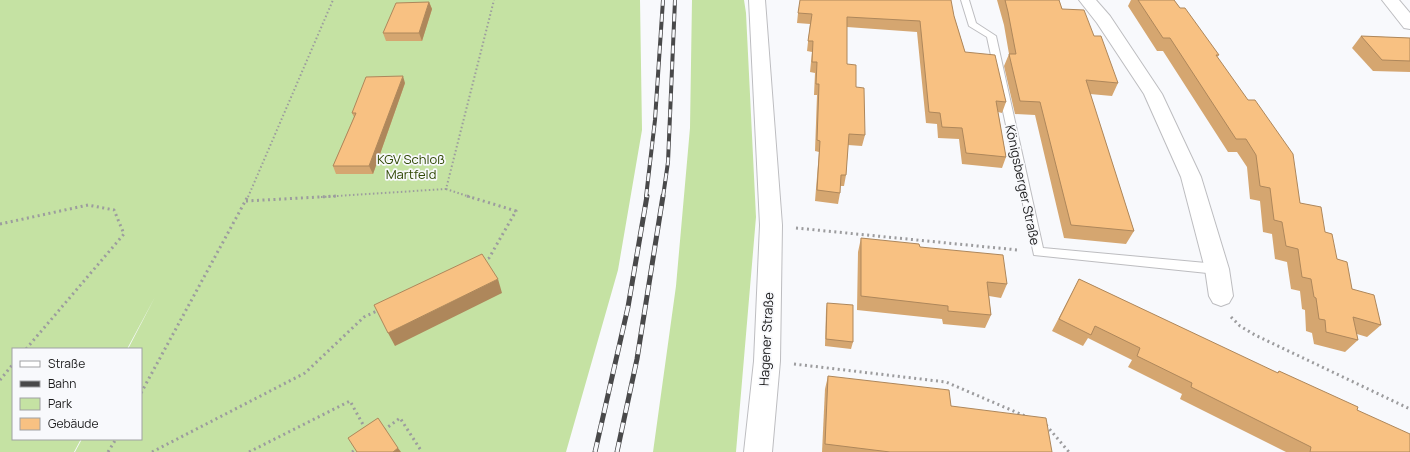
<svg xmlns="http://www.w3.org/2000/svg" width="1410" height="452" font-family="Manrope,sans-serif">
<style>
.green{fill:#c5e2a3}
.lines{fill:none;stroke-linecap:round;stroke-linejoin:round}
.service-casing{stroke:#bdbdc0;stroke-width:2}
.minor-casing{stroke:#bdbdc0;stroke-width:2}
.path-far1{stroke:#9c9c9e;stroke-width:2;stroke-dasharray:1.5 2.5;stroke-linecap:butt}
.path{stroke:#9c9c9e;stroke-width:3;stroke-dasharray:2 3.5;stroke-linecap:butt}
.service{fill:#fff;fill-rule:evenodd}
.minor{fill:#fff;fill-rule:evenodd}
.rail-far1-casing{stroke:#49494a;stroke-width:4}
.rail-casing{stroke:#49494a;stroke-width:5}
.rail-far1{stroke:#f8f9fc;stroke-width:2.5;stroke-dasharray:8;stroke-linecap:butt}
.rail{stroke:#f8f9fc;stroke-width:3.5;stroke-dasharray:10;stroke-linecap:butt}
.wall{fill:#d5a670}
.shaded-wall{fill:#ae875b}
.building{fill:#f8c182;stroke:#ae875b}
.labels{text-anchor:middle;stroke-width:3.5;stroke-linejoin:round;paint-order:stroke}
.park-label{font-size:13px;fill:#2f4703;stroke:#f8f9fc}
.street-label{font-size:13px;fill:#1c1c1d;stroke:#f8f9fc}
</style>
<rect width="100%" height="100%" fill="#f8f9fc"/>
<g class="green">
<path d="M0 0H640L642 130 618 270 566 452H75L82 439H141V349H128L155 297 127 349H13V439H81L74 452H0Z"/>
<path d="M692 0H744L746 13 756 217 736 452H653L676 286 690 128Z"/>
</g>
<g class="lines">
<defs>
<path id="service" d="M961 0H969L976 23 996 36 1043 248 1217 264 1221 266 1223 269 1221 272 1217 274 1034 255 987 37 969 26Z"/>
<g id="minor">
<path d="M749 0H765L782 225 780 361 772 452H744L754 361 760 225Z"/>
<path d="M1079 0H1096L1110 16 1162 94 1201 177 1229 269 1233 296 1229 303 1221 306 1213 303 1209 296 1205 269 1181 177 1144 94 1097 23Z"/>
<path d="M1382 0H1399L1410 13V29L1404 28Z"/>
</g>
</defs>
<use href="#service" class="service-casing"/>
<use href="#minor" class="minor-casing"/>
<g class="path-far1">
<path d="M446 189 470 197"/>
<path d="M248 197 333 0"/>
<path d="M321 197 446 189 494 0"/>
</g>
<g class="path">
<path d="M467 196 516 211 489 258 483 261"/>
<path d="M246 201 337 196"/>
<path d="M0 224 88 205 114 210 124 234 26 349"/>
<path d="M796 228 1018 250"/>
<path d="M1231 317 1240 326 1255 335 1410 409"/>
<path d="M794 364 946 382 1025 416"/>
<path d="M0 380 13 364"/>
<path d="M141 393 248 196"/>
<path d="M1046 425 1069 452"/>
<path d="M384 430 400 418 422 452"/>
<path d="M108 452 116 439"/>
<path d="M152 452 305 373 364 317 379 310"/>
<path d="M249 452 350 401 366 430"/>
<path d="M352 452 359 448"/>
</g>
<use href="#service" class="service"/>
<use href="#minor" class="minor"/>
<defs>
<g id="rail-far1">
<path d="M646 197 655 120 663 0"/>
<path d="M663 197 668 162 675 0"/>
</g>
<g id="rail">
<path d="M595 452 628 307 647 196"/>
<path d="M617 452 637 359 663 196"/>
</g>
</defs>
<use href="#rail-far1" class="rail-far1-casing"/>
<use href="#rail" class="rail-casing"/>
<use href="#rail-far1" class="rail-far1"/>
<use href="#rail" class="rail"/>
</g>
<g class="wall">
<path d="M997 0H1059L1062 9 1094 36 1118 83 1112 96 1090 94 1134 231 1126 244 1064 238 1035 115 1015 114 1004 66 1009 54 1004 25Z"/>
<path d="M1131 0H1174L1180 8 1219 55 1217 57 1300 203 1325 232 1337 259 1352 289 1381 325 1367 337 1357 334 1358 340 1345 352 1314 344 1312 333 1306 331 1305 310 1302 309 1300 291 1291 289 1287 262 1275 259 1272 234 1263 232 1260 201 1250 199 1247 167 1237 152H1228L1163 51H1157L1128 6Z"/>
<path d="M429 2 432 9 422 41H386L383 33Z"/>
<path d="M798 13 954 16 965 52 1006 102 1002 113 998 112 1006 157 1002 168 962 164 959 139 938 138 937 124 926 123 917 32 847 27V64L856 87 865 135 862 146 848 145 846 175 844 186H840V193L838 204 815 201 819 152 815 151 817 95H814L815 73 810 72 812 52 807 51 810 24 797 23Z"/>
<path d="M1361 36 1410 38V72L1373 71 1352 48Z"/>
<path d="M405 83 373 174H336L333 166 354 117 352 113Z"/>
<path d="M861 238 920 247 1007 284 1001 298 989 296 991 315 985 328 943 324 942 319 857 310 858 252Z"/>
<path d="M1079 279 1277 373 1279 371 1357 410 1410 452H1286L1180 399 1182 394 1128 367 1132 360 1088 338 1083 346 1052 331Z"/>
<path d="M827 303 853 342 851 349 825 346 826 310Z"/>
<path d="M828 376 951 406 1052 452H822L825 389Z"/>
</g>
<g class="shaded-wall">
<path d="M429 2 432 9 422 41 419 33Z"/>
<path d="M403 76 405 83 373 174 369 166Z"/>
<path d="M498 279 502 293 395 346 388 333Z"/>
<path d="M398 448 401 452H393Z"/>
</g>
<g class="building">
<path d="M800 0H951L954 16 965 52 995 55 1006 102 996 101 1006 157 966 153 962 128 942 127 940 113 929 112 920 21 847 17V64L856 65V87L864 88 865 135 849 134 846 175H841L840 193 817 190 820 141 817 140 819 84H816L817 62H812L813 41H808L812 14 798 13Z"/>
<path d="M1005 0H1059L1062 9 1084 10 1094 36H1101L1118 83 1086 80 1134 231 1071 225 1040 102 1020 101 1009 54H1016L1008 12Z"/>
<path d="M1138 0H1174L1180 8H1185L1219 55H1216L1248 100H1255L1293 154 1300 203 1321 207 1325 232 1332 234 1337 259 1347 262 1352 289 1374 295 1381 325 1353 317 1358 340 1326 332 1325 320 1319 319 1316 298 1314 297 1311 279 1302 277 1298 249 1286 246 1282 222 1274 220 1270 188 1260 186 1256 155 1246 139H1236L1170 38H1163Z"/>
<path d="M429 2 419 33H383L396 3Z"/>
<path d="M1361 36 1410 38V61L1382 60Z"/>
<path d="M403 76 369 166H333L356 113H352L366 77Z"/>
<path d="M861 238 919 244 920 247 1003 255 1007 284 987 282 991 315 948 311V306L861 296Z"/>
<path d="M482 254 498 279 388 333 374 305Z"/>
<path d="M1079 279 1278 373 1279 371 1358 407 1357 410 1410 434V452H1310L1311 447 1191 387 1192 383 1137 356 1140 348 1095 326 1091 335 1059 319Z"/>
<path d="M827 303 853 305V342L826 339Z"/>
<path d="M828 376 949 390 951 406 1046 418 1052 452H890L825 444Z"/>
<path d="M378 418 398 448 393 452H357L348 438Z"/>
</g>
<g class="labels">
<g class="park-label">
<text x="411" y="164">KGV Schloß<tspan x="411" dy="15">Martfeld</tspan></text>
</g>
<g class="street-label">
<text transform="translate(1023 185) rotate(78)" y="5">Königsberger Straße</text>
<text transform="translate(766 339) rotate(-87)" y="5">Hagener Straße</text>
</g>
</g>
<rect x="12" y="348" width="130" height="92" fill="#f8f9fc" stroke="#a0a1a3"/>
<rect x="20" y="361" width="20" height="6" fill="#ffffff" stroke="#a0a1a3"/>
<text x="48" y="368" font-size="12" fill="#1c1c1d">Straße</text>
<rect x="20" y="381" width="20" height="6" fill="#49494a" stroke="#a0a1a3"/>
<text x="48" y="388" font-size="12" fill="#1c1c1d">Bahn</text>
<rect x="20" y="398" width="20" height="12" fill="#c5e2a3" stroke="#a0a1a3"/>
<text x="48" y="408" font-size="12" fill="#1c1c1d">Park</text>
<rect x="20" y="418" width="20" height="12" fill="#f8c182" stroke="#a0a1a3"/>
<text x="48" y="428" font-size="12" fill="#1c1c1d">Gebäude</text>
</svg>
